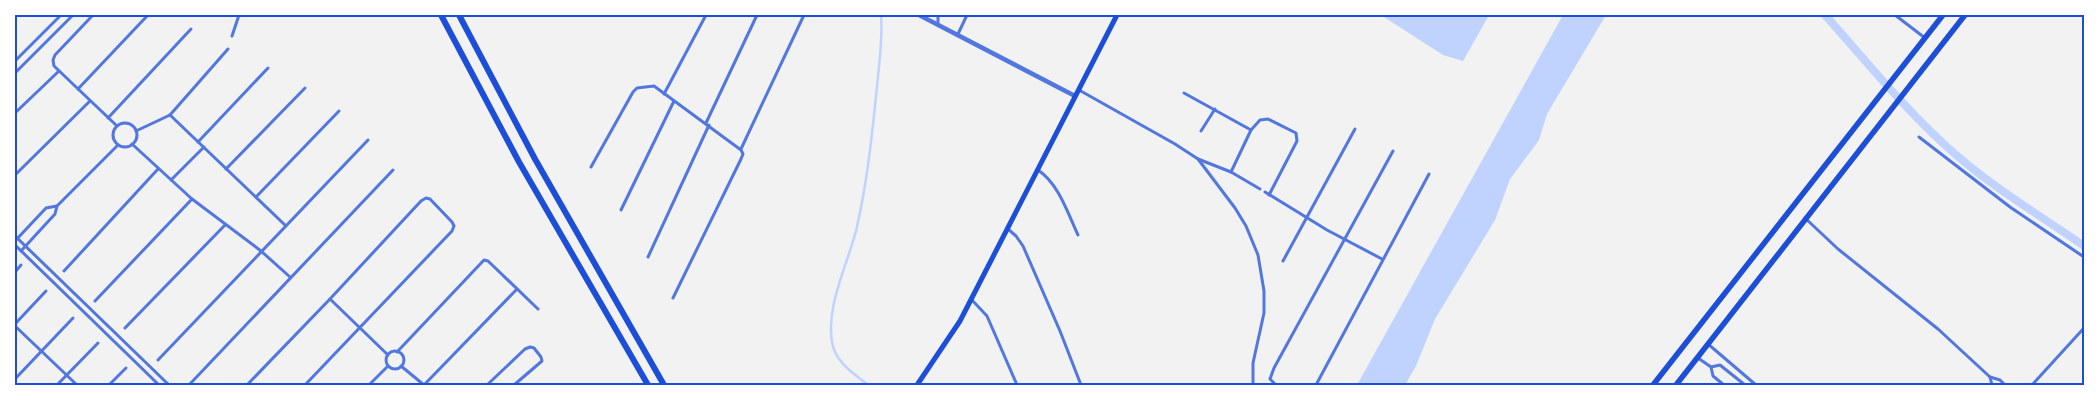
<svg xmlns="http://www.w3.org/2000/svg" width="2099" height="400" font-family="Spectral,serif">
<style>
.water{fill:#bfd3fe}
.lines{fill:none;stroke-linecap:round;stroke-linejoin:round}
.stream{stroke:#bfd3fe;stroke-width:2.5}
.canal{stroke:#bfd3fe;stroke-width:8}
.minor{stroke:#5277de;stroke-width:3}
.tertiary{stroke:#5277de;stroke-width:4.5}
.secondary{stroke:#1d4ed8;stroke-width:5}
.primary{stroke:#1d4ed8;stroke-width:5.5}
.motorway{stroke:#1d4ed8;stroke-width:6}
.neatline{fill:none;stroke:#1d4ed8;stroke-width:2}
</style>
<rect width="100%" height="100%" fill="#f2f2f2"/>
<g class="water">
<path d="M1381 15H1489L1463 61 1443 55Z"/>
<path d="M1563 15H1606L1547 114 1539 140 1510 179 1495 220 1435 319 1416 366 1405 385H1357Z"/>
</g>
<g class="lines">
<path class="stream" d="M868 385C853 373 835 362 832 342 826 307 847 265 856 231 867 184 872 136 877 87 879 64 883 39 881 15"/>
<path class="canal" d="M1825 15C1867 62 1907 112 1955 154 1995 189 2041 216 2084 246"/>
<g class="minor">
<path d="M93 15 55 55 53 60 54 66 117 126"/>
<path d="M938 15V25"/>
<path d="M1895 15 1925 38"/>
<path d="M958 34 967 15"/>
<path d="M232 36 239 15"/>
<path d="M15 61 61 15"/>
<path d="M15 73 73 15"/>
<path d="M78 89 148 15"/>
<path d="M1079 90 1175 144 1198 159 1235 208 1246 226 1258 255 1264 291V313L1253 363V385"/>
<path d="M1184 93 1251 130"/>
<path d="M664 94 706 15"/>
<path d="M15 113 59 71"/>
<path d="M170 115 285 225"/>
<path d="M108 118 191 29"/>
<path d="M706 123 757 15"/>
<circle cx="125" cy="135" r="12"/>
<path d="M136 131 170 115 228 49"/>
<path d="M1201 131 1215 109"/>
<path d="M1919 137 2010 207 2084 257"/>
<path d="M198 142 268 68"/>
<path d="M132 144 192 199 261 251 290 277"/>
<path d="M741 149 804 15"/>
<path d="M1198 159 1231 172 1260 189"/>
<path d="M591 167 633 92 637 88 654 86 741 150 743 154 741 159 673 298"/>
<path d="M226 169 305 88"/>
<path d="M1038 170C1059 184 1068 214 1078 235"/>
<path d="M1231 172 1251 130 1260 120 1268 119 1296 133 1297 141 1269 195"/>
<path d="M15 175 90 101"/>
<path d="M171 180 204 147"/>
<path d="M1265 192 1327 230 1382 259"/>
<path d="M256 197 339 111"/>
<path d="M621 210 674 101"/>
<path d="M1805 218 1838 249 1938 329 1990 377 2000 380 2005 385"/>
<path d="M1008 229 1016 236 1023 246 1060 331 1081 385"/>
<path d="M15 236 169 385"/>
<path d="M15 241 46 208 57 206"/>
<path d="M15 245 159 385"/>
<path d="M21 251 55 214 57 206 118 145"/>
<path d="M648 257 709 125"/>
<path d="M1283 261 1355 129"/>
<path d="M64 271 158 169"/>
<path d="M15 272 21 265"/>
<path d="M330 299 388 355"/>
<path d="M971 299 987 316 1017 385"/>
<path d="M95 301 192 199"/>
<path d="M15 324 46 291"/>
<path d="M15 326 77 385"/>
<path d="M125 328 225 225"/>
<path d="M1708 344 1756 385"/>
<circle cx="395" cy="360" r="9"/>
<path d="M397 352 484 260 488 261 538 309"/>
<path d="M1698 358 1711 367 1713 376 1724 385"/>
<path d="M158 360 368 140"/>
<path d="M401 366 424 385"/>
<path d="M1711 367 1720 365 1745 385"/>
<path d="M1990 377 1992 385"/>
<path d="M15 379 73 318"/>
<path d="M57 385 98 343"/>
<path d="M109 385 126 368"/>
<path d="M189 385 393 170"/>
<path d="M247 385 330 299 421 201 426 198 430 199 452 222 454 226 452 231 305 385"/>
<path d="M369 385 388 366"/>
<path d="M424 385 517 289"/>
<path d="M487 385 525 349 530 347 534 348 541 357 542 361 514 385"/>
<path d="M841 385H854"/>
<path d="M1276 385 1270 379 1274 368 1393 151"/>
<path d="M1316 385 1429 174"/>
<path d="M2032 385 2084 328"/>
</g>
<path class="tertiary" d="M919 15 1075 96"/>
<path class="secondary" d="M917 385 960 321 1117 15"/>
<g class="primary">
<path d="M1653 385 1943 15"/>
<path d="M1676 385 1965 15"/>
</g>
<g class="motorway">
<path d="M441 15 519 162 648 385"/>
<path d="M459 15 535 159 664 385"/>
</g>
</g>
<rect width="2099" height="400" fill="none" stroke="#ffffff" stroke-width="32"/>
<rect x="16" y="16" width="2067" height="368" class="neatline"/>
</svg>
